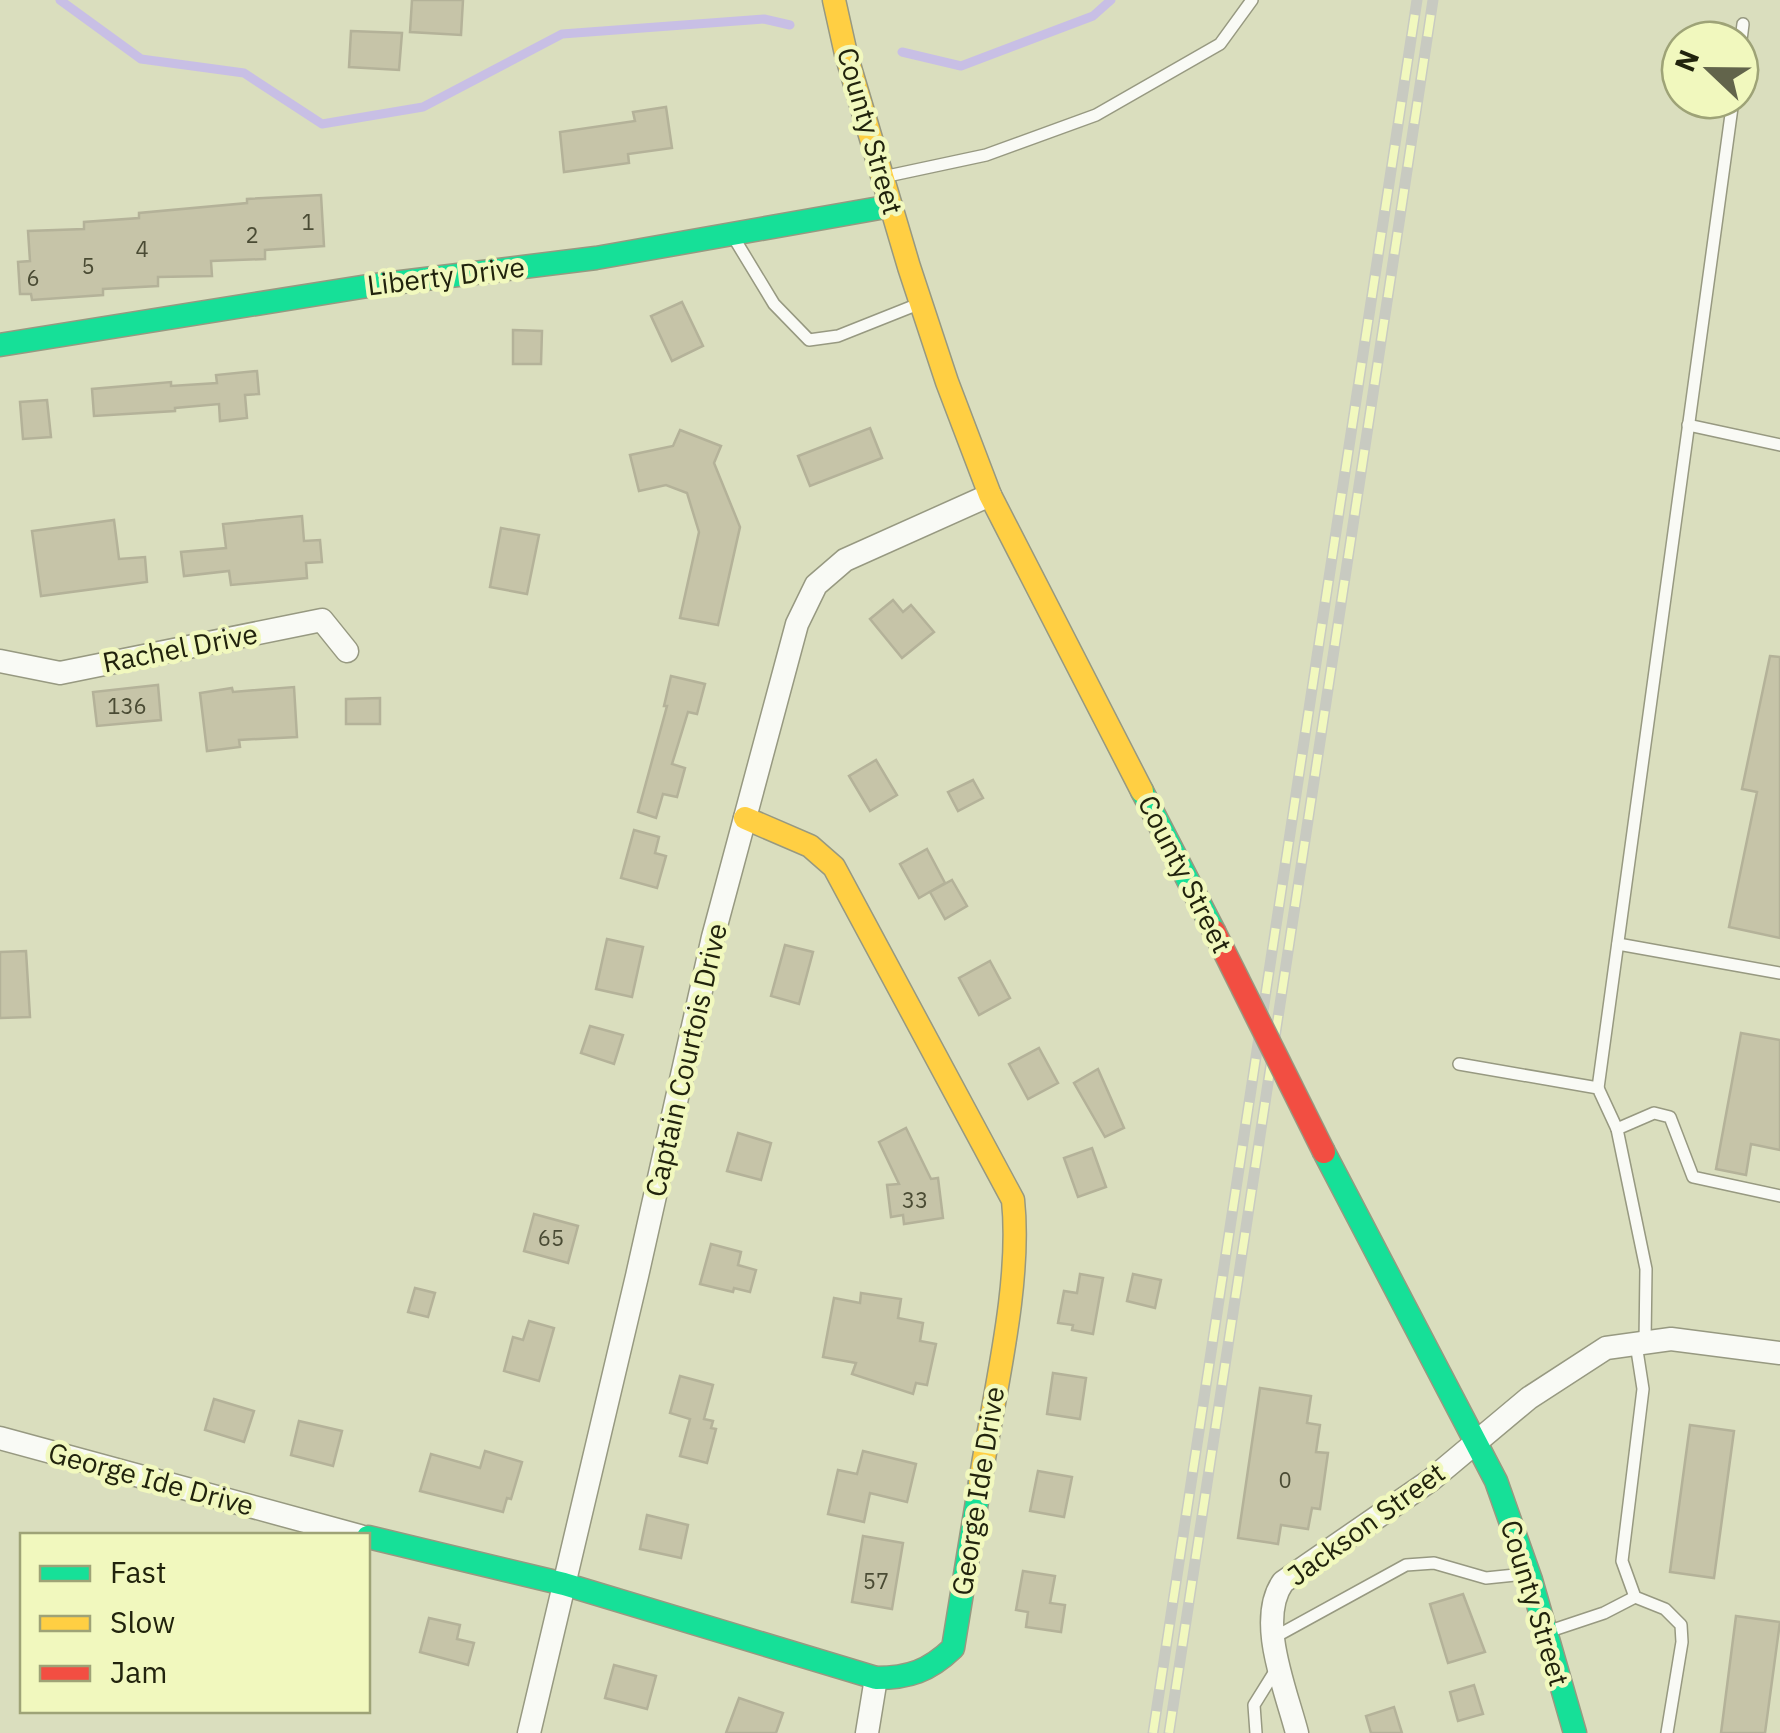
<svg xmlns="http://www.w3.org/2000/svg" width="1780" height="1733" font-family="'IBM Plex Sans',sans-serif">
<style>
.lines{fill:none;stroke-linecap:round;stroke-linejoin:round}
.stream{stroke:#c8bfe5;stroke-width:9}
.building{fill:#c6c4a8;stroke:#b4b299;stroke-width:2.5}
.lane-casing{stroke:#979981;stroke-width:14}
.street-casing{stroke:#979981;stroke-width:25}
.fast-casing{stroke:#979981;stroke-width:25}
.slow-casing{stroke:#979981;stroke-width:25}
.lane{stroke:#f9faf5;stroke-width:11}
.street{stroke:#f9faf5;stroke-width:22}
.fast{stroke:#16e098;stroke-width:22}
.slow{stroke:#ffcf43;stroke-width:22}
.rail-casing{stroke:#c8cac1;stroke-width:11}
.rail{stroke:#f1f8be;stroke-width:8;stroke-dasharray:22;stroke-linecap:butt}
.jam-bridge-casing{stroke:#979981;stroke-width:25;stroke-linecap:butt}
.jam-bridge{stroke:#f24e42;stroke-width:22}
.labels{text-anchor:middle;stroke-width:9;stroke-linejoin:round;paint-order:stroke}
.number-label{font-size:22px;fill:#4a4b34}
.street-label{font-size:28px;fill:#21230d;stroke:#f1f8be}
</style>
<rect width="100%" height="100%" fill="#dadebe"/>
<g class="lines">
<g class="stream">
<path d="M60 0 141 59 244 73 322 124 423 107 562 34 764 19 790 25"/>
<path d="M902 52 961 66 1093 16 1111 0"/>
</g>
</g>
<g class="building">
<path d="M412 0H463L461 35 410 32Z"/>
<path d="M351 31 402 33 399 70 349 67Z"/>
<path d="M666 107 672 148 628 154 629 163 564 172 560 132 635 121 633 112Z"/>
<path d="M321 195 324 246 265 250V259L211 261 212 276 158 277V286L103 289V295L32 300 31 294H20L18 262 30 261 28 231 84 229V222L139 218V213L247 203V199Z"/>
<path d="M682 302 703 346 672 361 651 316Z"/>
<path d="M513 330 542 331 541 364H513Z"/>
<path d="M257 371 259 394 245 395 247 418 220 421 219 404 175 408V411L94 416 92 389 171 382V386L217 383 216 375Z"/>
<path d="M47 400 51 437 23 439 20 402Z"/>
<path d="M870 428 882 458 810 486 798 456Z"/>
<path d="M680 430 721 446 714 463 740 527 718 625 680 618 699 532 687 493 666 485 639 491 630 455 673 446Z"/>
<path d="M302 516 304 541 320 540 322 562 306 563 307 578 231 585 229 571 184 576 181 552 226 548 223 524Z"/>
<path d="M114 520 119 559 145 557 147 582 41 596 32 531Z"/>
<path d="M501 528 539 535 527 594 490 587Z"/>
<path d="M893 600 903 612 911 605 934 632 902 658 870 619Z"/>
<path d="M1770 656 1780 657V938L1729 927 1757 792 1742 789Z"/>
<path d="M671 676 705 684 697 714 688 712 672 764 685 768 677 797 663 794 656 818 638 812 667 706H664Z"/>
<path d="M158 685 161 720 97 726 93 692Z"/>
<path d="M294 687 297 737 239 740 240 747 207 751 200 693 232 688 233 692Z"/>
<path d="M380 698V724H346V699Z"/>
<path d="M876 760 897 795 870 811 849 776Z"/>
<path d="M973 780 983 798 958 811 948 792Z"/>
<path d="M634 830 659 837 655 853 666 856 657 888 621 878Z"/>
<path d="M927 849 945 883 919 898 900 864Z"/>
<path d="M952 880 967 906 945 919 930 892Z"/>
<path d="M607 939 643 947 632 997 596 989Z"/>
<path d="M785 945 813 952 799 1004 771 996Z"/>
<path d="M26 951 30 1017 0 1018V952Z"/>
<path d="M990 961 1010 998 979 1015 959 978Z"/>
<path d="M590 1026 623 1035 614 1064 581 1053Z"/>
<path d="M1741 1033 1780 1040V1150L1751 1144 1746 1175 1716 1169Z"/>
<path d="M1039 1048 1058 1083 1028 1099 1009 1064Z"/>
<path d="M1098 1069 1124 1128 1105 1137 1074 1083Z"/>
<path d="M906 1128 931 1179 938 1178 943 1218 904 1224 903 1215 891 1217 887 1185 899 1184 879 1142Z"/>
<path d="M738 1133 771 1143 761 1180 727 1171Z"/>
<path d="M1092 1148 1106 1187 1078 1197 1064 1158Z"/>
<path d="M534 1214 578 1226 568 1263 524 1251Z"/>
<path d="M711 1244 741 1252 738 1265 756 1270 750 1292 734 1288 733 1292 700 1284Z"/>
<path d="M1080 1274 1103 1278 1093 1334 1072 1330 1073 1325 1058 1323 1064 1291 1077 1293Z"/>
<path d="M1133 1274 1161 1280 1155 1308 1127 1301Z"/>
<path d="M415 1288 435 1293 428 1317 408 1312Z"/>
<path d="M861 1293 901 1299 898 1318 923 1323 920 1341 936 1344 927 1385 916 1383 913 1394 852 1374 856 1363 823 1357 834 1298 860 1303Z"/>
<path d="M529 1321 554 1328 539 1381 504 1371 513 1337 523 1340Z"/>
<path d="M1053 1373 1086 1378 1080 1419 1047 1414Z"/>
<path d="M680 1376 713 1385 704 1419 713 1421 711 1428 716 1429 707 1463 680 1456 690 1419 670 1413Z"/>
<path d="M1260 1388 1311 1396 1307 1423 1320 1425 1316 1452 1328 1453 1320 1509 1312 1508 1308 1529 1281 1525 1278 1544 1238 1538Z"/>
<path d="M214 1399 254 1411 244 1442 205 1430Z"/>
<path d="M299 1421 342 1431 333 1466 291 1455Z"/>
<path d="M1690 1425 1734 1431 1714 1578 1670 1572Z"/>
<path d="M485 1451 522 1462 511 1499 507 1498 503 1512 420 1491 431 1454 480 1468Z"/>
<path d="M863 1451 916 1464 907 1502 870 1493 864 1522 828 1514 838 1470 857 1474Z"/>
<path d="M1038 1471 1072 1477 1064 1517 1030 1511Z"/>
<path d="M647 1515 688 1525 681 1558 640 1549Z"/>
<path d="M863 1536 903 1543 892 1609 852 1602Z"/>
<path d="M1023 1571 1055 1576 1050 1603 1065 1605 1061 1632 1026 1627 1028 1612 1016 1610Z"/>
<path d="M1463 1594 1485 1652 1448 1663 1430 1604Z"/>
<path d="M1736 1616 1780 1622 1765 1733H1721Z"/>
<path d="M429 1618 460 1625 457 1639 474 1643 468 1665 420 1652Z"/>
<path d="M614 1665 656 1676 647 1709 605 1698Z"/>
<path d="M1474 1685 1483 1714 1458 1721 1450 1692Z"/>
<path d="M739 1698 783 1713 776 1733H726Z"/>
<path d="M1394 1707 1402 1733H1371L1366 1716Z"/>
</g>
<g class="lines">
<defs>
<g id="lane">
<path d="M1740 48 1743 24"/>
<path d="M883 177 986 155 1096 115 1220 44 1252 0"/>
<path d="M734 238 774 304 809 340 838 336 921 303"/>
<path d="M1688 425 1780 445"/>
<path d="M1618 944 1780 973"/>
<path d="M1459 1064 1598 1088 1617 1129"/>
<path d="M1598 1088 1733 100"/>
<path d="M1645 1342 1646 1269 1617 1129 1654 1113 1670 1117 1693 1177 1780 1196"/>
<path d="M1636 1344 1643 1389 1622 1561 1635 1597 1665 1609 1681 1625 1682 1642 1667 1733"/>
<path d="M1547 1632 1604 1613 1635 1597"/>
<path d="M1273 1638 1406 1565 1434 1563 1486 1578 1525 1574"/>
<path d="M1256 1733 1254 1705 1277 1668"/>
</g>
<g id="street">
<path d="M0 661 60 673 322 620 347 651"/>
<path d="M0 1438 360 1536"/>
<path d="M529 1733 637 1276 713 937 797 624 816 585 845 560 990 495"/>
<path d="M867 1733 876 1678"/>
<path d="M1297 1733C1286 1690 1256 1620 1283 1582L1431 1480 1529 1398 1606 1348 1671 1339 1780 1353"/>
</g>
<g id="fast">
<path d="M0 345 368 286 596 258 891 206"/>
<path d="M1142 791 1214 931"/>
<path d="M1324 1152 1496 1481 1531 1580 1575 1733"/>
<path d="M368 1537 564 1584 876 1678C909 1678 929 1671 953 1648L980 1483"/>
</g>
<g id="slow">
<path d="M834 0 846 54 909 267 947 382 990 495 1142 791"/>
<path d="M745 818 810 846 834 867 1013 1200C1022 1285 993 1397 980 1483"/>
</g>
</defs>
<use href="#lane" class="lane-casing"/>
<use href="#street" class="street-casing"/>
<use href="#fast" class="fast-casing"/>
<use href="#slow" class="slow-casing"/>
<use href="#lane" class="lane"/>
<use href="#street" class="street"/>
<use href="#fast" class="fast"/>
<use href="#slow" class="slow"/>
<defs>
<g id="rail">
<path d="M1153 1733 1417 0"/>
<path d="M1169 1733 1433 0"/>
</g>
</defs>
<use href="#rail" class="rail-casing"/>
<use href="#rail" class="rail"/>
<defs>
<path id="jam-bridge" d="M1214 931 1324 1152"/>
</defs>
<use href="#jam-bridge" class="jam-bridge-casing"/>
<use href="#jam-bridge" class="jam-bridge"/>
</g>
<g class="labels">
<g class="number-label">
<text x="308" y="230">1</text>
<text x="252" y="243">2</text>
<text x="142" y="257">4</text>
<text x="88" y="274">5</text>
<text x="33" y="286">6</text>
<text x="127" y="714">136</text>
<text x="915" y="1208">33</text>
<text x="551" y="1246">65</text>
<text x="1285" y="1488">0</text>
<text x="876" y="1589">57</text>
</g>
<g class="street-label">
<text transform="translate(870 131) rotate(74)" y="10">County Street</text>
<text transform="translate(446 276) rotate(-7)" y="10">Liberty Drive</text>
<text transform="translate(180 648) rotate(-11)" y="10">Rachel Drive</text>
<text transform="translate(1185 874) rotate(63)" y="10">County Street</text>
<text transform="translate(686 1060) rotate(-77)" y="10">Captain Courtois Drive</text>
<text transform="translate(151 1479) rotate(15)" y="10">George Ide Drive</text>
<text transform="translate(978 1491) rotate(-81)" y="10">George Ide Drive</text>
<text transform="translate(1366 1524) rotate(-36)" y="10">Jackson Street</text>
<text transform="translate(1535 1603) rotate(73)" y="10">County Street</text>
</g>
</g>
<rect x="20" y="1533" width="350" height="180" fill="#f1f8be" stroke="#9ea377" stroke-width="2.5"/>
<rect x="40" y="1566" width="50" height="15" fill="#16e098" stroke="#9ea377" stroke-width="2.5"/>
<text x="110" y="1583" font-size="30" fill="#21230d">Fast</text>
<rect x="40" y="1616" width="50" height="15" fill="#ffcf43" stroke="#9ea377" stroke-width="2.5"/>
<text x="110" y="1633" font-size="30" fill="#21230d">Slow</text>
<rect x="40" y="1666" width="50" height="15" fill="#f24e42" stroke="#9ea377" stroke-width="2.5"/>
<text x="110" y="1683" font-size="30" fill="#21230d">Jam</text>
<g transform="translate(1710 70) rotate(292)"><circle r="48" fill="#f1f8be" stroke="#9ea377" stroke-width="2.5"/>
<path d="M0-8L18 38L0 25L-18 38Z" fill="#62644b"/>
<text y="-15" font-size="28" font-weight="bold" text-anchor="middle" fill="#21230d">N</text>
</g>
</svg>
